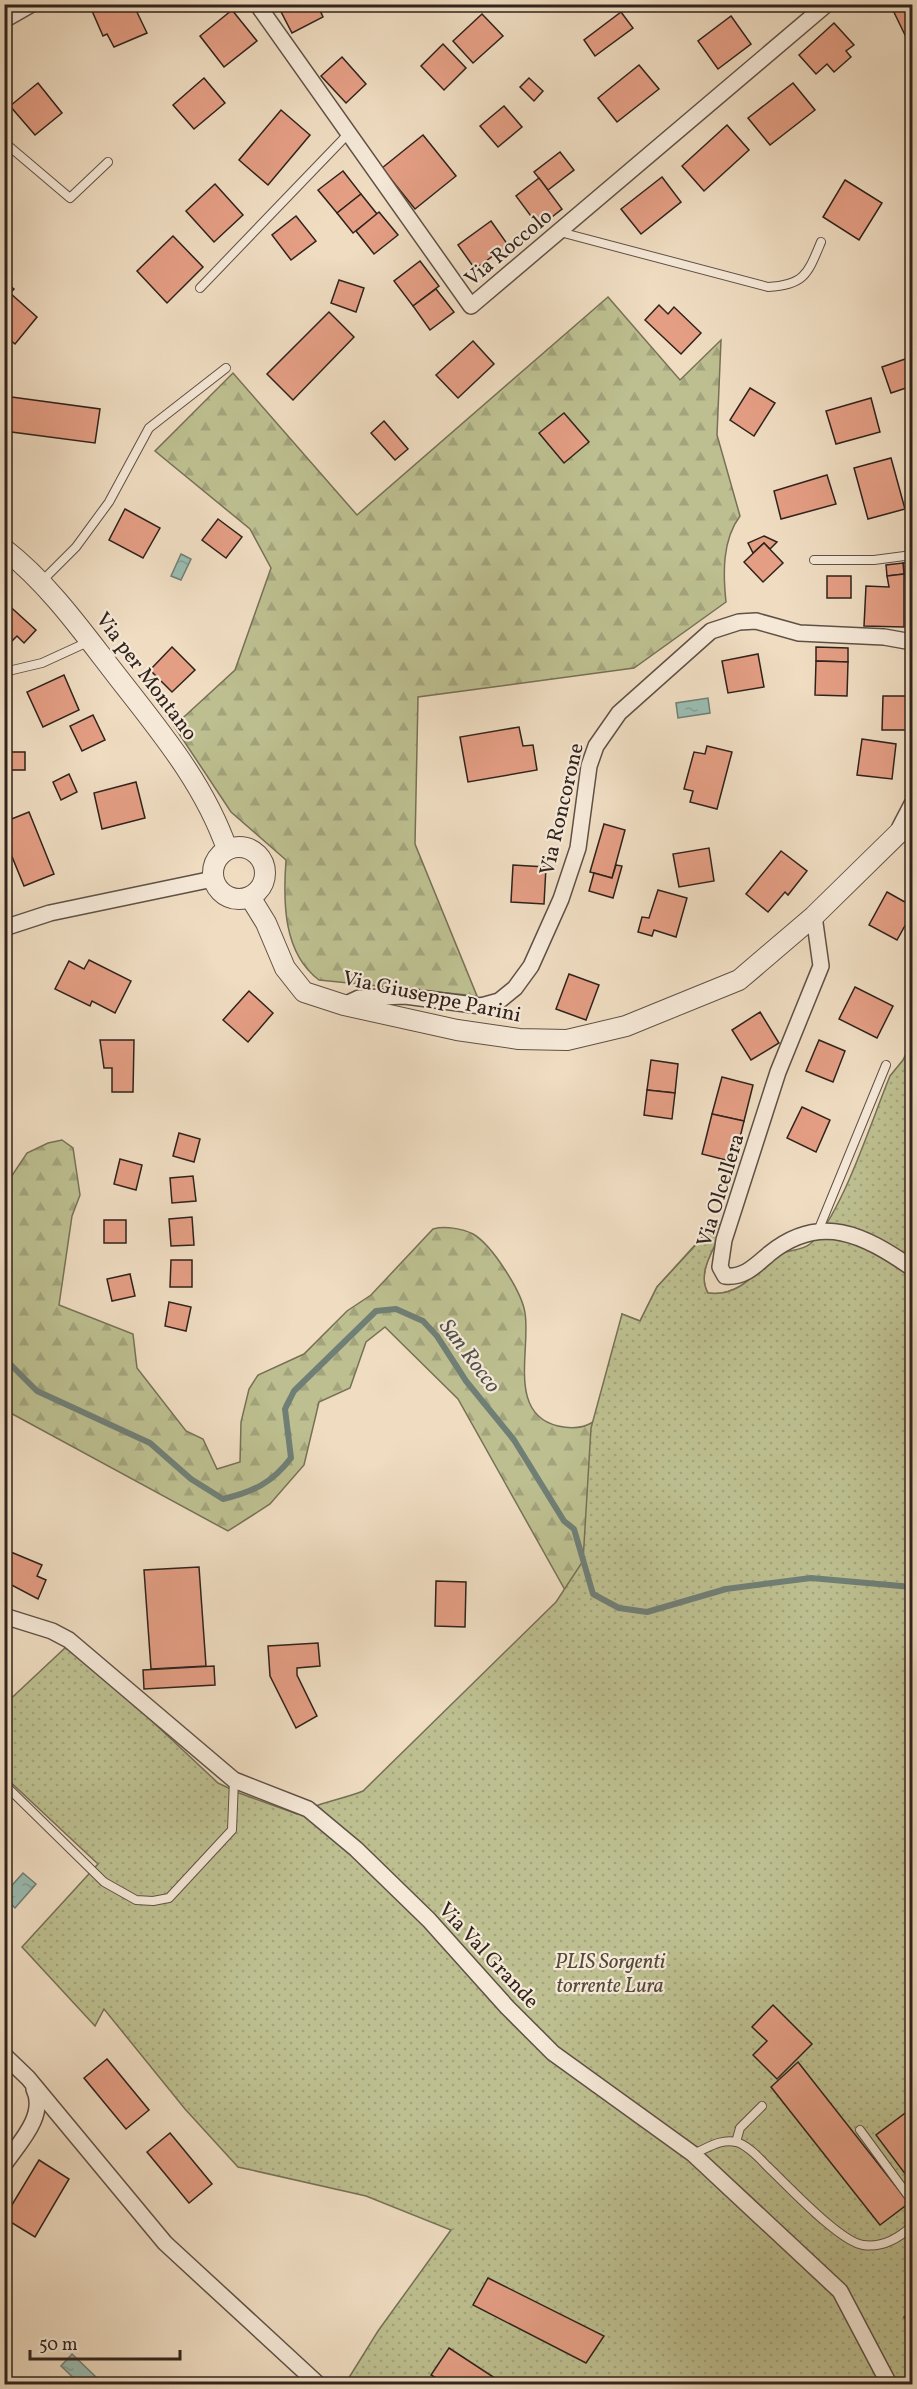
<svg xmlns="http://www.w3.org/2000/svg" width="917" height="2389" font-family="Vollkorn,serif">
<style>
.forest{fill:url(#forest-firs);stroke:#767156;stroke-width:1.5}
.park{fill:url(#park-dots);stroke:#767156;stroke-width:1.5}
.water{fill:url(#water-ripples);stroke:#707f76;stroke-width:1.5}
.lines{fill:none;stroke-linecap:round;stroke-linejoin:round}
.stream{stroke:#707f76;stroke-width:6}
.building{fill:#e49e84;stroke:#30231d;stroke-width:1.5}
.service-casing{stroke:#605146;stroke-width:10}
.minor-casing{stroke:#605146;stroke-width:18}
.tertiary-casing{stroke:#605146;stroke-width:22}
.service{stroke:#f5e8d7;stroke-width:8}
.minor{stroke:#f5e8d7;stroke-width:15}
.tertiary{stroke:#f5e8d7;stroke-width:20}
.labels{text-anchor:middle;stroke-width:4.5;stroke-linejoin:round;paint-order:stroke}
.street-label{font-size:21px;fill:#30231d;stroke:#f5e8d7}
.park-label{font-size:21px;font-style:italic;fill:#534a3a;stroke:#f5e8d7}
.water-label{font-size:22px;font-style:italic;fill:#50514a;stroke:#f5e8d7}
</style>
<defs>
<pattern id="forest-firs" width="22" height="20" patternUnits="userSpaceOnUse" patternTransform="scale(1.5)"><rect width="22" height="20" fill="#bdbf90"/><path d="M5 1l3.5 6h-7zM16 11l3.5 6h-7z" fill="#a3a47c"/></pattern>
<pattern id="park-dots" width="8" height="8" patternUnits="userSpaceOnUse" patternTransform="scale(1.5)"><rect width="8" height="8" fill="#bdbf90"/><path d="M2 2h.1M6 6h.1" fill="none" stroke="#a3a47c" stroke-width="1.8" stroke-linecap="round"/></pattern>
<pattern id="water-ripples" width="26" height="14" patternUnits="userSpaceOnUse" patternTransform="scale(1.5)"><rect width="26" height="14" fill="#9abcb2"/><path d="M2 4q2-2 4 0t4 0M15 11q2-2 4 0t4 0" fill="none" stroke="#85a199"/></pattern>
</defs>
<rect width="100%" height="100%" fill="#efdcc1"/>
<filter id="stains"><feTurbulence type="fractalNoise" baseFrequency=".00333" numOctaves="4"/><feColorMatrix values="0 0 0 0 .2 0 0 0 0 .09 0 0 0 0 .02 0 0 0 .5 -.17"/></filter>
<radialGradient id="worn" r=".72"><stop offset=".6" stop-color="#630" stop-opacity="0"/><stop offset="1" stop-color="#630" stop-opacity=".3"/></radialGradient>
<g class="forest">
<path d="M608 297 680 380 721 340 717 435 740 516C722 540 723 574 726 602L634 668 418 697 415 844 477 996 319 980C283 953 283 902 286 860L231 812 174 726 235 670 271 568 250 529 155 451 233 373 357 515Z"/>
<path d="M62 1140 73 1148 80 1195 72 1216 59 1305 133 1334 137 1368 186 1431 203 1439 217 1469 240 1462 241 1422 249 1389 258 1375 304 1354 347 1311 371 1295 433 1229C444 1226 462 1228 473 1234 492 1245 522 1292 525 1313 531 1349 507 1414 558 1426 571 1429 582 1429 593 1422L620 1353 622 1314 640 1321 657 1287 713 1225 716 1223 724 1227C715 1247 696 1273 708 1293 739 1297 757 1272 778 1253L588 1631 458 1399 385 1327 366 1342 350 1388 319 1402 304 1465 270 1504 228 1531 5 1410V1186L27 1153 48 1143Z"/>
</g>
<path class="park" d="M912 1041V2384H345L378 2331 451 2230 366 2196 238 2167 185 2109 104 2009 95 2026 22 1947 98 1864 5 1777 4 1705 65 1648 88 1661 218 1783 239 1793 297 1814C318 1802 341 1800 363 1791L556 1602 583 1561 591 1428 622 1314 640 1321 657 1287 716 1223 724 1227C715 1247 696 1273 708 1293 737 1297 753 1276 773 1258 783 1249 800 1252 810 1244 841 1218 873 1116 890 1076L903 1060Z"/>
<g class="water">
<path d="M181 554 191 559 181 580 171 576Z"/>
<path d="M708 698 710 713 678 718 676 703Z"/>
<path d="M23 1873 36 1884 15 1908 5 1898V1893Z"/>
<path d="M72 2354 96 2377 89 2384H80L61 2366Z"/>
</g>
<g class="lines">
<path class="stream" d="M4 1358 37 1391 150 1443 191 1479 223 1499C253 1492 272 1483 291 1458L285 1409 294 1391 376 1311 396 1309 423 1321 437 1336 466 1381 514 1440 564 1521 574 1529 593 1594 619 1608 647 1612 726 1589 811 1578 912 1587"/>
</g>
<g class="building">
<path d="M4 4H16L4 13Z"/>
<path d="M89 4H124L126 10 134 6 147 33 114 47 107 34 103 36Z"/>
<path d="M277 4H317L323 17 292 33Z"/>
<path d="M343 4H362L345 11Z"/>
<path d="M890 4H912V31L905 35Z"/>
<path d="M232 10 257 41 224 67 200 36Z"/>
<path d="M621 12 633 28 595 56 584 40Z"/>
<path d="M482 14 503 36 473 63 453 41Z"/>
<path d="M731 16 751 44 718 69 698 41Z"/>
<path d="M834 23 854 45 846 51 851 57 834 72 827 64 816 74 799 55Z"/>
<path d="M443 44 466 68 444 90 421 66Z"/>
<path d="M342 57 366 84 346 103 321 76Z"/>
<path d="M639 65 659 89 617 122 598 98Z"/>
<path d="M204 78 225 103 194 129 173 105Z"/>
<path d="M529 78 543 91 534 101 520 87Z"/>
<path d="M38 83 62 113 35 135 10 106Z"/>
<path d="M793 83 815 110 770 145 748 118Z"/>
<path d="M504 106 522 127 498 147 480 126Z"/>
<path d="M281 110 310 135 268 185 239 160Z"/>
<path d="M727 125 749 150 704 191 682 166Z"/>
<path d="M423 135 456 176 415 209 382 168Z"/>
<path d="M560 152 574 170 548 190 534 172Z"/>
<path d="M343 171 361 194 337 213 318 190Z"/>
<path d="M662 177 681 202 641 234 621 209Z"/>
<path d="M539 178 562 209 539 227 516 196Z"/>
<path d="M845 180 882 203 859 240 823 217Z"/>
<path d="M215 184 243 215 214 242 186 211Z"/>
<path d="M361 194 377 214 353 233 337 213Z"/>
<path d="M379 212 398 235 374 254 356 231Z"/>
<path d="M296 216 316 241 291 260 272 235Z"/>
<path d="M491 221 508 245 475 269 458 245Z"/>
<path d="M173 236 203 267 167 303 137 271Z"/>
<path d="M420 261 439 286 413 306 394 281Z"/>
<path d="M339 280 364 288 356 312 331 303Z"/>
<path d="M4 281 14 289 10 293 37 317 15 344 4 335Z"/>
<path d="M436 289 454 312 430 330 413 306Z"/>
<path d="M659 305 668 314 674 307 701 333 681 354 645 320Z"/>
<path d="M329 312 354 337 293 400 267 374Z"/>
<path d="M473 341 494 364 458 398 436 375Z"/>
<path d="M908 358 912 373V386L891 393 882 367Z"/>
<path d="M750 388 775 403 754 436 730 420Z"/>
<path d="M4 396 100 409 95 443 4 431Z"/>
<path d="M871 398 880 432 836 444 826 411Z"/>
<path d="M564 413 589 442 564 463 539 433Z"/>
<path d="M384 421 408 449 395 460 371 433Z"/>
<path d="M891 458 905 509 868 519 854 468Z"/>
<path d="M827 475 836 504 781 519 774 491Z"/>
<path d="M125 509 160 528 143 558 109 540Z"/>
<path d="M218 519 242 537 226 558 202 540Z"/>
<path d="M764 536 777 542 770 549 764 543 753 553 748 543Z"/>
<path d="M764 543 783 563 763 582 744 562Z"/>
<path d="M912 562V583H906L903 563Z"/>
<path d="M903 563 904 574 887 576 886 565Z"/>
<path d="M904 574V627L864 626 866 586 889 587 887 576Z"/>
<rect x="827" y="576" width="24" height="22"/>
<path d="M4 601 36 630 24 643 17 636 4 649Z"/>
<path d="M172 647 195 670 172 692 150 670Z"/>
<path d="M816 647 848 648V662L816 661Z"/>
<path d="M758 654 764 687 728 693 722 661Z"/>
<path d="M816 661 848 662 847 696 815 695Z"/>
<path d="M64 675 79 710 43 727 27 692Z"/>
<path d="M883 696H909V730H882Z"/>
<path d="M93 715 105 740 82 751 70 726Z"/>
<path d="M519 727 523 746 533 745 537 770 468 782 460 737Z"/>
<path d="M862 739 896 744 892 779 857 775Z"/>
<path d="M707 746 732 752 717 809 690 802 693 791 684 789 694 752 705 754Z"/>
<path d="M4 752H25V770H11V776H4Z"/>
<path d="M69 774 77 792 61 800 53 782Z"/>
<path d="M136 782 145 818 102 829 94 793Z"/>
<path d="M29 812 54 874 24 886 4 837V822Z"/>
<path d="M604 824 625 830 612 878 590 872Z"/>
<path d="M709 848 714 881 679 887 673 854Z"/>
<path d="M781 851 807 871 788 895 785 892 768 912 746 894Z"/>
<path d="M513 865 546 867 544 904 511 902Z"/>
<path d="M616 865 622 866 613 898 589 891 594 873 612 878Z"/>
<path d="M658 890 687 898 676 937 654 930 652 936 638 932 642 917 649 918Z"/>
<path d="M887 892 912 906V913L897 940 869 925Z"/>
<path d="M89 960 131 981 115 1013 92 1001 90 1006 55 989 69 961 84 969Z"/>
<path d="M569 974 599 985 586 1020 556 1009Z"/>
<path d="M855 987 893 1006 877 1038 839 1019Z"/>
<path d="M249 991 273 1013 248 1042 223 1020Z"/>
<path d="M760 1012 779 1043 751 1060 732 1030Z"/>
<path d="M4 1030H9L10 1053H4Z"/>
<path d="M100 1040H134L133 1092H112V1068H104Z"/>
<path d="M819 1040 845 1051 833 1082 806 1071Z"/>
<path d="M651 1060 678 1064 675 1093 647 1090Z"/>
<path d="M722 1077 753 1085 744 1121 712 1114Z"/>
<path d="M647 1090 675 1093 672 1119 644 1115Z"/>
<path d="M802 1107 830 1120 816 1152 787 1138Z"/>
<path d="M712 1114 744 1121 734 1162 702 1154Z"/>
<path d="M179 1133 200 1139 194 1162 173 1156Z"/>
<path d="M120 1159 142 1165 136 1190 114 1184Z"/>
<path d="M193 1176 196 1201 172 1203 170 1178Z"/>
<path d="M192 1217 194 1245 171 1246 169 1219Z"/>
<rect x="104" y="1220" width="22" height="23"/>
<path d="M171 1260H192V1287H170Z"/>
<path d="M130 1274 135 1296 112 1301 107 1279Z"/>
<path d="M169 1302 191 1307 186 1331 165 1326Z"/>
<path d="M6 1550 42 1565 37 1576 46 1580 38 1599 4 1581Z"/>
<path d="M199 1567 206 1666 151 1669 144 1570Z"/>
<path d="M436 1581 466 1582 465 1627 435 1626Z"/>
<path d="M318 1643 320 1666 297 1668V1675L317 1716 296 1728 270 1676 268 1646Z"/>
<path d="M214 1666 215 1685 144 1689 143 1670Z"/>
<path d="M773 2005 812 2044 777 2079 753 2055 767 2041 752 2027Z"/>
<path d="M107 2059 149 2110 126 2129 84 2078Z"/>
<path d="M798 2062 909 2203 880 2225 771 2087Z"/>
<path d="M912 2108V2183L876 2135Z"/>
<path d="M170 2133 212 2184 189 2203 147 2152Z"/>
<path d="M39 2160 69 2179 35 2237 4 2218Z"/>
<path d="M488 2278 604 2336 586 2363 473 2305Z"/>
<path d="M912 2310V2328L904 2317Z"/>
<path d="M449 2348 504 2384H446L431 2375Z"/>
</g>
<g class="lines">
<defs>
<g id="service">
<path d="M4 142 70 198 108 162"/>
<path d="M560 232 768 287C805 285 808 273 821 242"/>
<path d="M200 288 349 133"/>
<path d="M814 560H874L912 555"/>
<path d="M42 581 76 547 109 502 149 428 226 368"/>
<path d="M4 672 42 663 90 641"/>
<path d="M818 1231 886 1065"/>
<path d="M4 1784 104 1882 136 1900 153 1901 169 1898 232 1830 234 1780"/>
<path d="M860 2130 912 2201"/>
<path d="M736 2142 740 2128 762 2106"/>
<path d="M693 2154C706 2149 721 2138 736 2142 748 2145 760 2159 768 2167 787 2185 840 2242 863 2245 882 2248 899 2238 912 2226"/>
</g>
<g id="minor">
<path d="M257 4 471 306 827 4"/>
<path d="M4 20 32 4"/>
<path d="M900 827 912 804"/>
<path d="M814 916 821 966 778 1072 724 1240 720 1267 725 1276C744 1278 755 1266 769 1254 821 1212 864 1235 912 1268"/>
<path d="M4 928 50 913 213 879"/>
<path d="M344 1005 359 998 405 996 481 1006 499 1001 515 988 531 966 561 899 578 848 589 766 596 746 619 713 711 631 739 622 756 621 799 633 884 637 912 642"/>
<path d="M4 1616 52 1631 69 1640 234 1780 308 1809 356 1849 429 1920 507 2007 553 2053 693 2154 840 2291 889 2384"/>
<path d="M4 2055 28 2078 165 2243 318 2384"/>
<path d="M4 2165C18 2144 47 2116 34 2089"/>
</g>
<g id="tertiary">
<path d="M4 549C49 584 82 631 117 676 159 730 204 783 227 849"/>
<circle cx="239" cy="873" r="26"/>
<path d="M250 897 266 923 285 968 304 992 344 1005 457 1030 519 1039 567 1040 626 1026 739 980 814 916 912 820"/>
</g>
</defs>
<use href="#service" class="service-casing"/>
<use href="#minor" class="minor-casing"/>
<use href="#tertiary" class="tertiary-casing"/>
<use href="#service" class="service"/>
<use href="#minor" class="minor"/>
<use href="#tertiary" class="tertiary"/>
</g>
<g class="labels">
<g class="street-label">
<text transform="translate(508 247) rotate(-40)" y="7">Via Roccolo</text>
<text transform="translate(147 676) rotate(53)" y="7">Via per Montano</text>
<text transform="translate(561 809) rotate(-77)" y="7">Via Roncorone</text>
<text transform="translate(432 996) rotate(12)" y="7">Via Giuseppe Parini</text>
<text transform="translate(720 1190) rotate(-73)" y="7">Via Olcellera</text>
<text transform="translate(489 1955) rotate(47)" y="7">Via Val Grande</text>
</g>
<g class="park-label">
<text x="610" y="1968">PLIS Sorgenti<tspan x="610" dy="24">torrente Lura</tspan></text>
</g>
<g class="water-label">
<text transform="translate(471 1355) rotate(53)" y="8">San Rocco</text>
</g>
</g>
<rect width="917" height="2389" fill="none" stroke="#efdcc1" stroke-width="24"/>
<rect x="6" y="6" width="905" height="2377" fill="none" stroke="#30231d" stroke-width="3"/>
<rect x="12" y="12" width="893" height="2365" fill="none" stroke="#30231d" stroke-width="1.5"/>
<path d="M30 2350v9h150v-9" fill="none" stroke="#30231d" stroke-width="3"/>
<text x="39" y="2350" font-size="18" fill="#30231d" stroke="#f5e8d7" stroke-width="4.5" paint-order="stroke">50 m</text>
<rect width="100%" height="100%" filter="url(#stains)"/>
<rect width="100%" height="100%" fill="url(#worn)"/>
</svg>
